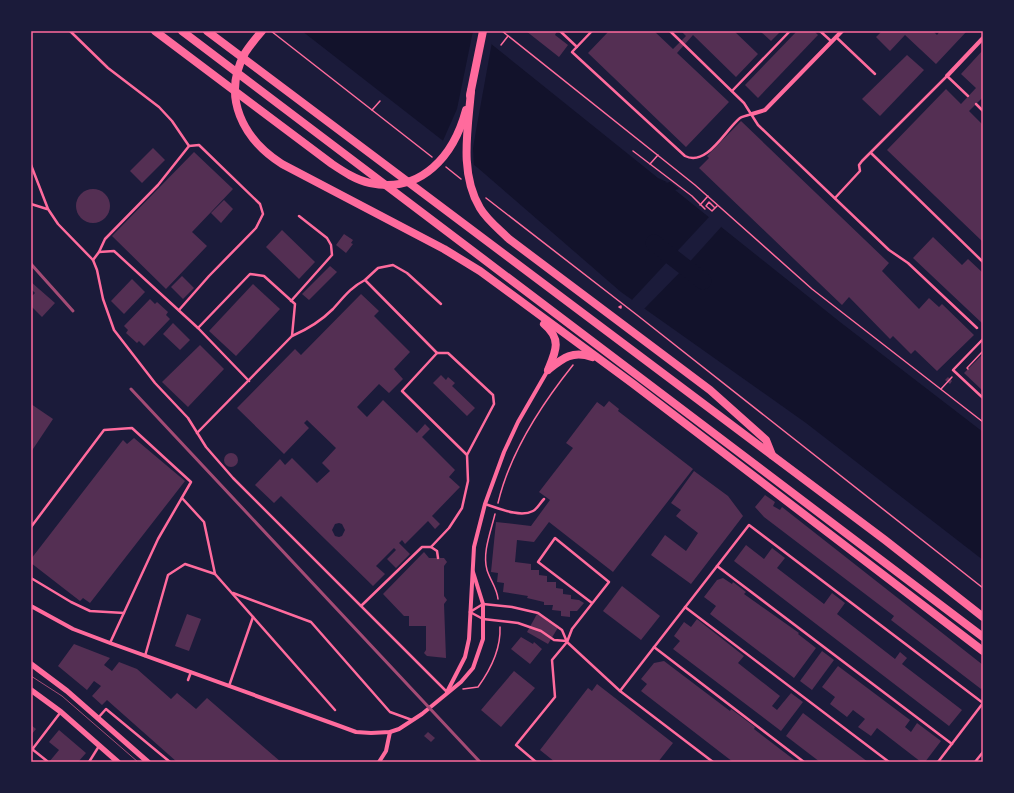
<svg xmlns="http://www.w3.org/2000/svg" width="1014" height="793" font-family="'Roboto Condensed',sans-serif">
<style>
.water{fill:#12122b;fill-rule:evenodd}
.pier{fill:#1b1b3a}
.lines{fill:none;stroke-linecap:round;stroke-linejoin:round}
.river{stroke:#12122b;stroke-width:17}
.building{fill:#542f53;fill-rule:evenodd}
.path{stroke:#ff6b9d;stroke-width:1.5}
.service{stroke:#ff6b9d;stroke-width:2.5}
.minor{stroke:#ff6b9d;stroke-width:4}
.tertiary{stroke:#ff6b9d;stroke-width:5.5}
.trunk{stroke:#ff6b9d;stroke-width:8}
.tram{stroke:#a44b75;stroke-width:1}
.rail{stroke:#a44b75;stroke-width:3}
.neatline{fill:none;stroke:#ff6b9d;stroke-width:1.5}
</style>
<rect width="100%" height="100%" fill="#1b1b3a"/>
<path class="water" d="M302 31H475L658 178 667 182 665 183 670 182 679 189 675 190 840 322 983 432V560L806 423 621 292 478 168ZM674 254 685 262V266L680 267 671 259Z"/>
<g class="pier">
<path d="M473 31H478L492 42 477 125 473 148 474 168 442 143 457 109Z"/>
<path d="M710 216 722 226 685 267 643 310 631 301Z"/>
</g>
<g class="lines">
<path class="river" d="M654 243 703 281"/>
</g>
<g class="building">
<path d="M526 31H557L555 35 568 45 559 57Z"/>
<path d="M609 31H654L673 49 686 36 681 31H734L758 54 736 77 693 35 677 53 729 102 686 147 588 53Z"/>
<path d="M760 31H781L771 41Z"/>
<path d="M797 31H814L818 35 758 98 745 85Z"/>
<path d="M882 31H933L937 35 940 31H967L936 64 905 35 890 51 876 37Z"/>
<path d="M983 50V97L969 111 983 125V242L887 150 946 89 961 104 976 88 961 74Z"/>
<path d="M907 55 924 70 880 116 862 99Z"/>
<path d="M741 121 889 263 882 271 919 309 929 298 939 307 942 304 974 335 937 371 915 350 911 354 893 336 890 339 849 297 842 305 699 168 709 158 707 156Z"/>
<path d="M153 148 165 160 142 183 130 171Z"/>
<path d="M194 152 233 189 192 232 207 246 166 289 112 236Z"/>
<circle cx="93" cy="206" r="17"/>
<path d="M224 200 233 209 221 223 211 213Z"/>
<path d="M282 230 315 262 299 279 266 247Z"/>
<path d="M344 234 353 240 351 243 353 244 346 253 336 245Z"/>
<path d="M933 237 962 265 968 259 983 273V324L913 258Z"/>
<path d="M330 266 337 272 309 300 302 294Z"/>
<path d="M182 276 194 288 183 299 171 287Z"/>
<path d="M132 279 145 292 124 314 111 301Z"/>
<path d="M31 282 55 303 42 317 31 306V297L35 293 31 289Z"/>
<path d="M253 284 280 309 236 356 209 331Z"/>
<path d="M361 294 379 311 374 316 410 352 394 369 403 379 389 393 379 384 357 407 367 417 383 400 417 433 425 424 430 429 422 437 455 470 449 477 460 487 432 516 440 524 435 529 428 521 405 544 402 540 399 543 410 554 396 568 387 559 396 550 394 548 376 566 385 574 373 586 281 496 274 503 255 485 280 459 285 465 292 458 317 483 330 471 322 463 336 448 307 420 304 423 309 428 284 454 237 408 295 349 301 355ZM339 523 342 524 345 530 342 536 339 537 335 536 332 530 335 524Z"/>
<path d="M150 299 155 304 157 302 168 312 166 315 170 319 144 346 139 341 137 343 126 333 128 330 124 326Z"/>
<path d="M173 323 190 340 180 350 163 334Z"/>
<path d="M200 345 224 369 188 407 162 382Z"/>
<path d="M983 354V391L964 373Z"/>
<path d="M441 375 446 380 448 377 455 383 452 386 475 408 467 416 433 383Z"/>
<path d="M948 377 952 381 950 384 945 380Z"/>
<path d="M609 401 619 409 618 411 693 469 613 572 549 522 534 542 517 540 515 562 531 564V570H539V575L547 576V582H556V588L563 589V594L571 595V599L579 600 584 603 577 611H570V617L561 616V611L552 610 553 605H544V602L527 598 528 596 503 592 504 583 497 582 498 573 491 572 496 522 531 526 550 500 539 492 573 448 566 443 597 402 604 407Z"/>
<path d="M31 404 53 419 31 452Z"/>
<path d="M134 438 185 481 90 603 83 598 80 601 31 563V559L123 440 127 444Z"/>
<circle cx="231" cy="460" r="7"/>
<path d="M694 471 728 496 743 516 691 584 651 555 665 535 686 551 698 533 676 516 681 510 671 503Z"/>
<path d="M765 495 775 502 773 506 780 510 782 507 983 665V687L981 689 891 620 894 616 764 517 755 507Z"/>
<path d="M746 545 764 559 772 548 785 558 777 568 824 604 832 593 845 603 837 614 895 659 900 652 907 658 902 664 962 710 949 726 734 561Z"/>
<path d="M424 552 429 558H444L447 562 444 566V596L447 600 444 604 446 658 427 656 424 653 426 650V626H409V616H404L383 594Z"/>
<path d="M723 578 732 584 733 582 746 592 744 594 799 633 798 634 816 648 794 678 710 614 716 606 704 597 717 580Z"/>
<path d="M622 586 660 616 641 640 603 611Z"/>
<path d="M187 614 201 619 189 651 175 646Z"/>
<path d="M537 614 559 626 548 644 527 632Z"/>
<path d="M697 619 744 656 738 663 780 696 772 706 777 710 791 693 803 702 781 731 673 649 680 641 674 636 684 622 691 627Z"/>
<path d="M521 637 533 644 534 642 542 649 530 664 511 649Z"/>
<path d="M74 644 110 658 104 665 112 671 119 662 137 669 171 699 177 693 196 709 207 698 281 762H177L107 700 102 705 92 696 101 686 94 681 87 690 58 666Z"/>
<path d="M822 651 834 660 812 690 800 681Z"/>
<path d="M664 661 730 711 731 709 755 727 754 729 797 762H733L641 691 647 684 641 679 654 663Z"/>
<path d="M838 666 910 720 905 727 911 732 917 723 941 741 925 762H921L877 728 871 736 858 727 865 719 853 710 847 717 830 704 835 697 822 687Z"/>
<path d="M514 671 535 688 501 727 481 710Z"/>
<path d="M597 684 673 743 658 762H555L540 750 588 688 592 691Z"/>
<path d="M803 713 868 762H820L786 736Z"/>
<path d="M31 725 36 729 31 735Z"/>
<path d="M59 730 86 753 78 762H49L59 750 49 742Z"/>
<path d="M428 732 435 738 431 742 424 736Z"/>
</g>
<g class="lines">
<g class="path">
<path d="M271 31 432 157"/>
<path d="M502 31 695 185 812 289 983 422"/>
<path d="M501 45 508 36"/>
<path d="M372 110 380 101"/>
<path d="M633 151 692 196 705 209"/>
<path d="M650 164 658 155"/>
<path d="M446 167 461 179"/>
<path d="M486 198 637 315 983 588"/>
<path d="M700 205 708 196"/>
<path d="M714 207 709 202 706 206 712 211 717 206"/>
<path d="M621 306 619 307 621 308V306L619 307 621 308"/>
<path d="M968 369 967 368 983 351"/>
<path d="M941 389 952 377"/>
<path d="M498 503C510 452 541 405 573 365"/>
<path d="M495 514C491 531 482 553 487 570 490 580 497 588 498 599"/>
<path d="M463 689 478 687C491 669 501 649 500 627"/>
</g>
<g class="service">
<path d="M70 31 108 68 159 107 172 121 189 146 158 185 105 239 99 252 93 260"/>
<path d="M560 31 577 47"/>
<path d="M592 31 572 52 685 156C707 167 725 130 740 118 743 116 748 115 752 114"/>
<path d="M670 31 744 103 758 125 889 250 908 263 977 328"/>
<path d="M820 31 831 41"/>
<path d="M836 37 875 74"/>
<path d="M732 91 790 31"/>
<path d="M976 104 983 111"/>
<path d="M871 153 983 262"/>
<path d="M31 165 48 209 58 224 93 260 97 270 103 299 114 330 155 383 188 418 206 447 233 478 447 692"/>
<path d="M835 198 860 171 859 165 862 161 947 76 968 96"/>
<path d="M31 204 47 209"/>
<path d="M99 252 114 251 198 328 249 381"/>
<path d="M291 301 332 255 331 245 327 238 299 216"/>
<path d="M179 310 209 276 256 228 263 214 260 204 199 145 189 146"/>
<path d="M198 328 250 274 264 276 295 304 292 336"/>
<path d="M983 339 953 370 983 398"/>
<path d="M437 353 365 280 378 268 393 265 407 273 441 304"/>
<path d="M197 433 292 336C308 329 321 321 333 309 343 298 351 287 365 280"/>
<path d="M182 498 204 522 215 574"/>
<path d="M485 504C498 508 520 518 533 511 537 509 540 503 544 499"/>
<path d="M31 527 104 430 132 428 191 482 158 539 110 643"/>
<path d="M431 547 449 528 462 508 468 481 467 455 494 404 493 395 448 353H437L402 391 467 455"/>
<path d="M717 566 952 744"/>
<path d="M31 578 71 602 90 611 124 613"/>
<path d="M233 593 311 622 390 712 412 720"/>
<path d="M361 606 422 547H431L437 551 438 558"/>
<path d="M685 607 889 762"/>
<path d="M470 612 483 604 512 607 538 613 562 630 567 642 620 691 713 762"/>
<path d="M470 612 483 619 518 623 541 631 554 640 567 641"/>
<path d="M654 647 804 762"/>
<path d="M145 656 168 575 185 564 215 574 335 710"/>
<path d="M188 680 191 672"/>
<path d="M229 686 253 617"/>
<path d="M620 691 749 525 983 703"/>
<path d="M98 718 106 709 170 762"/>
<path d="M32 749 47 761"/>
<path d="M31 751 60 713"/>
<path d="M89 762 99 746"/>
<path d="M536 762 516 745 555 697 552 660 567 642 572 629 609 582 555 538 538 562 592 603"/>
<path d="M938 762 983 703"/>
<path d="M975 762 983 752"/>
</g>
<g class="minor">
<path d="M947 76 983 38"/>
<path d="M752 114 765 110 842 31"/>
<path d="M31 606 73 629 110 643 337 725 356 732 371 733 390 732 399 729 422 714 461 682 473 668 483 639V604L473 572"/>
<path d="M447 692 465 657 469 639 474 547 485 504 504 452 518 422 548 370"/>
<path d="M379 762 386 751 390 732"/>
</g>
<g class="tertiary">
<path d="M31 664 67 691 148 762"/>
<path d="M31 690 61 712 118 762"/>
</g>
<g class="trunk">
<path d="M155 31 332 164C344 172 356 180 370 183 422 194 454 155 466 110"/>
<path d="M182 31 983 637"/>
<path d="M207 31 885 540 983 617"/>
<path d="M262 31C256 38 250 45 245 53 221 97 243 139 282 164L444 249 480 271 632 383 983 651"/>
<path d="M471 91C468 129 459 173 480 208 487 220 499 229 509 239L710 390 766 440 772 455"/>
<path d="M470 95 483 31"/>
<path d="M544 324C562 339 556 351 548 370"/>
<path d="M549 369C563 358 573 350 592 357"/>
</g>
<path class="tram" d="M31 676 62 696 138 762"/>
<g class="rail">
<path d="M31 264 73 311"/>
<path d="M131 389 480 762"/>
</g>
</g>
<rect width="1014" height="793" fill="none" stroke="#1b1b3a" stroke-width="64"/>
<rect x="32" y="32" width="950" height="729" class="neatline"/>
</svg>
